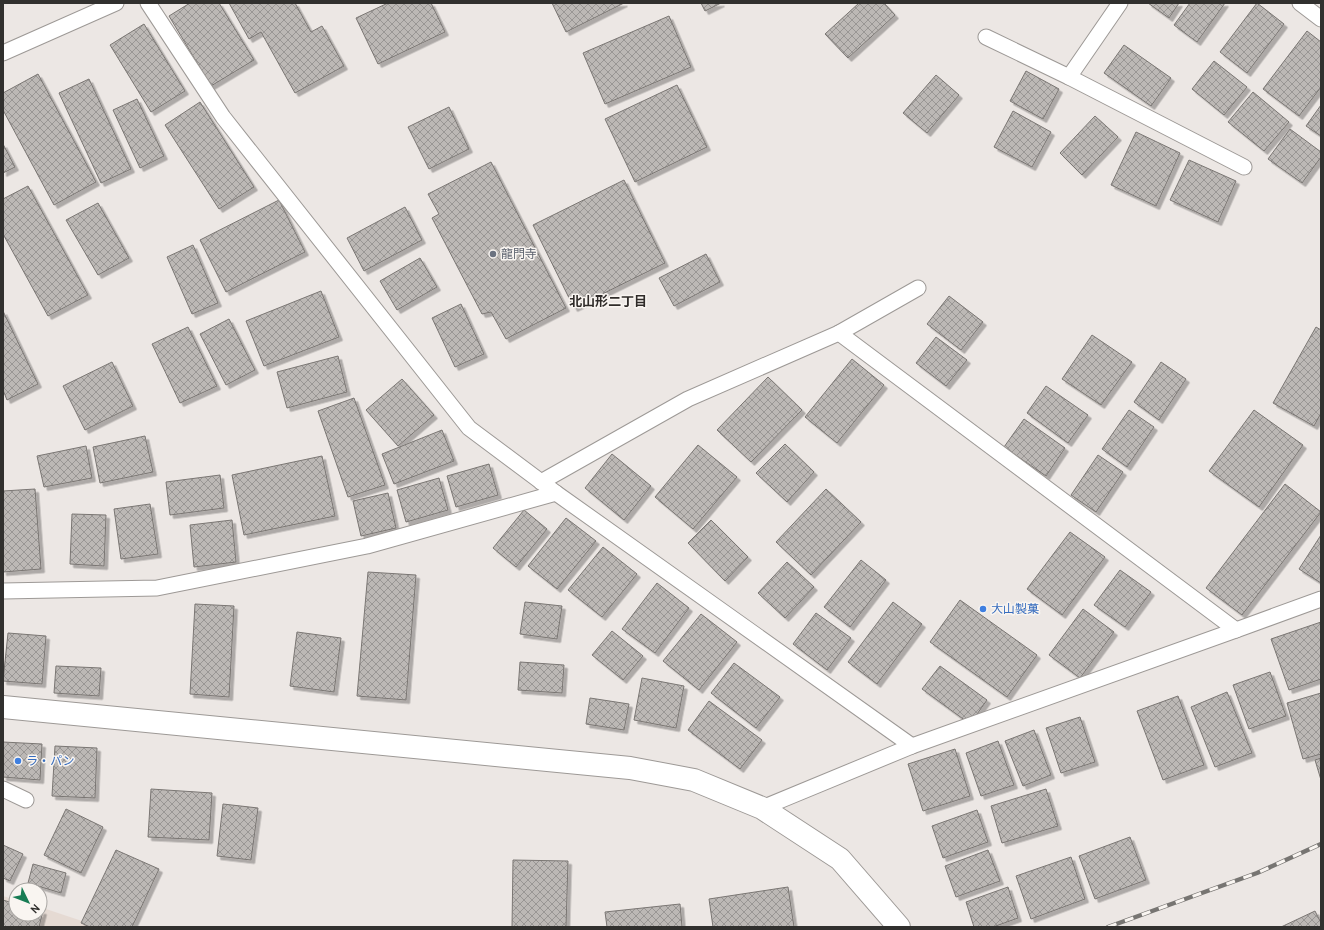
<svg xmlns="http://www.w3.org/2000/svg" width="1324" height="930" font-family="Overpass,'Noto Sans JP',sans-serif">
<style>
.built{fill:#e5dad3}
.building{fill:url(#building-cross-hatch);stroke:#7a7673;filter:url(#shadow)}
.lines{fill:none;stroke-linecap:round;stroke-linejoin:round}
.service-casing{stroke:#9d9996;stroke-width:17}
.tertiary-casing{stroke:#9d9996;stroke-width:24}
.service{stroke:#fff;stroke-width:15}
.tertiary{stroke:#fff;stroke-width:22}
.rail-casing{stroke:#777572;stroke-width:4.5}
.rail{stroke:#f9f5f1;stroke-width:3;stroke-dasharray:9;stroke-linecap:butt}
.worship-dot{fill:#6b7280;stroke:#f9f5f1;stroke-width:1.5}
.shop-dot{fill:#3f7fe0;stroke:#f9f5f1;stroke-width:1.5}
.labels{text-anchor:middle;stroke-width:3;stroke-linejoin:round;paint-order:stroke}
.worship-label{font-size:12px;fill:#5b616d;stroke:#f9f5f1;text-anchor:start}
.shop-label{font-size:12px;fill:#366cbe;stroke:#f9f5f1;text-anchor:start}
.neighbourhood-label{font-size:13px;font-weight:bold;fill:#2f2b29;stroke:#f9f5f1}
</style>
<defs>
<pattern id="building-cross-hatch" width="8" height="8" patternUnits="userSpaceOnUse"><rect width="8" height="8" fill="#bcb8b5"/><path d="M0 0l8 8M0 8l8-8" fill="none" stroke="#999694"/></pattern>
<filter id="shadow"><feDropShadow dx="3.5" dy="3.5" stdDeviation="0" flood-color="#0004"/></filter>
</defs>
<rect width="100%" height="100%" fill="#ece7e4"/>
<path class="built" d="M3 896 16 900V914H40V907L100 927H3Z"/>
<g class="building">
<path d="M190 3H219L254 60 211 86 169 16Z"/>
<path d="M229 3H295L311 32 322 26 344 66 295 93 261 32 249 39Z"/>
<path d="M388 3H431L445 32 378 64 356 18Z"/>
<path d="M552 3H624L566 32Z"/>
<path d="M701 3H721L705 11Z"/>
<path d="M859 3H884L895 15 848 58 825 34Z"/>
<path d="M1148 3H1179L1169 18Z"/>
<path d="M1190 3H1225L1197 42 1174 25Z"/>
<path d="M1257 3 1284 24 1247 73 1220 52Z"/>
<path d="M669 16 691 67 605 104 583 53Z"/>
<path d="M144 24 185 91 151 112 110 45Z"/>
<path d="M1307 31 1321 42V87L1299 116 1263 89Z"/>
<path d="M1124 45 1171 78 1151 106 1104 73Z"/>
<path d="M1214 61 1247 87 1224 115 1192 89Z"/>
<path d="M1026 71 1059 89 1043 119 1010 101Z"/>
<path d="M38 74 96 182 54 205 3 110V93Z"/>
<path d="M936 75 959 95 927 133 903 113Z"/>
<path d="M89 79 131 169 101 183 59 93Z"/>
<path d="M677 85 707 147 635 182 605 119Z"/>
<path d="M1253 92 1289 122 1264 151 1228 122Z"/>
<path d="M137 99 164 156 140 168 113 110Z"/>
<path d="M200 102 254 187 219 209 165 125Z"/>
<path d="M1321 105V136L1306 126Z"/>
<path d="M449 107 469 149 429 169 408 127Z"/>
<path d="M1013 111 1051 132 1032 167 994 147Z"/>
<path d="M1095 116 1118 137 1082 175 1060 153Z"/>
<path d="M1290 129 1321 152V157L1302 183 1268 159Z"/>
<path d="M1136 132 1180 153 1156 206 1111 185Z"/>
<path d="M3 144 15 167 3 173Z"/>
<path d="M1189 160 1236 181 1218 222 1170 200Z"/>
<path d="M491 162 566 308 506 339 491 312 482 314 432 218 439 214 428 194Z"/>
<path d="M624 180 665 263 574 308 533 225Z"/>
<path d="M28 186 88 295 48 316 3 234V199Z"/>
<path d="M279 200 305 252 226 292 200 240Z"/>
<path d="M98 203 129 258 98 275 66 220Z"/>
<path d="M405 207 422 240 364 271 347 238Z"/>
<path d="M193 245 218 303 192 314 167 257Z"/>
<path d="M706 254 720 282 674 306 659 278Z"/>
<path d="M420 258 437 287 397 310 380 281Z"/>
<path d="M321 291 339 337 264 366 246 321Z"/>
<path d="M949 296 983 322 961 350 927 324Z"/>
<path d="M461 304 484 354 455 367 432 318Z"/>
<path d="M3 311 38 384 7 400 3 390Z"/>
<path d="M229 319 255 370 226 385 200 334Z"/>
<path d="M188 327 217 386 180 403 152 344Z"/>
<path d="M1316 327 1321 330V413L1314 426 1273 403Z"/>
<path d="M1092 335 1132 362 1101 405 1062 379Z"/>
<path d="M936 337 967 360 946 386 916 363Z"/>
<path d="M338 356 347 392 287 408 277 372Z"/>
<path d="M852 359 884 385 837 443 805 417Z"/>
<path d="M112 362 133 406 85 430 63 386Z"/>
<path d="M1161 362 1186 379 1159 420 1134 402Z"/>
<path d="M768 377 802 410 751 462 717 430Z"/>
<path d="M402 379 434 415 398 446 366 410Z"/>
<path d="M1046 386 1088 415 1068 443 1027 413Z"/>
<path d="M354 398 385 485 348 497 318 411Z"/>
<path d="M1129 410 1154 427 1127 467 1102 449Z"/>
<path d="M1254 410 1303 445 1259 507 1209 471Z"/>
<path d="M1024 419 1065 448 1046 476 1004 447Z"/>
<path d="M442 430 454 461 394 484 382 454Z"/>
<path d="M145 436 153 472 100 483 93 447Z"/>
<path d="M785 444 814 472 787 502 756 473Z"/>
<path d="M698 445 737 477 693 529 655 497Z"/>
<path d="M86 446 92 478 44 487 37 456Z"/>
<path d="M612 454 651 486 624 520 585 488Z"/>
<path d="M1098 455 1123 472 1096 512 1071 495Z"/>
<path d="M322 456 335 516 244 535 232 475Z"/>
<path d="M489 464 498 495 456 507 447 476Z"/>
<path d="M220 475 224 508 170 515 166 482Z"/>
<path d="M439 478 448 510 406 522 397 490Z"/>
<path d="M1285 484 1321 512 1242 615 1206 588Z"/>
<path d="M35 489 41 569 3 572V491Z"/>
<path d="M826 489 861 522 811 575 776 542Z"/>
<path d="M388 493 396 528 361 536 353 501Z"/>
<path d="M150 504 158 554 121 559 114 509Z"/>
<path d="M524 510 547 529 516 567 493 548Z"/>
<path d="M72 514 106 515 104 566 70 564Z"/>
<path d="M566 518 596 541 557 589 528 566Z"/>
<path d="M232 520 236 562 194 567 190 525Z"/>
<path d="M711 520 748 557 725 581 688 543Z"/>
<path d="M1070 532 1105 557 1062 615 1027 589Z"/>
<path d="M1321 535V583L1299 569Z"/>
<path d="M603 547 637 574 602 617 568 590Z"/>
<path d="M861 560 886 580 850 627 824 607Z"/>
<path d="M787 562 814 587 785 618 758 593Z"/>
<path d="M1120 570 1151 592 1125 627 1094 605Z"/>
<path d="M368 572 416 575 406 700 357 696Z"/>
<path d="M657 583 689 608 655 653 622 629Z"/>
<path d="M960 600 1037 655 1007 697 930 642Z"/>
<path d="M525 602 562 606 557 639 520 634Z"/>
<path d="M893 602 922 624 877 684 848 662Z"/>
<path d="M195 604 234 606 229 697 190 694Z"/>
<path d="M1083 609 1114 632 1080 678 1049 655Z"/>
<path d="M816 613 851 638 827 670 793 644Z"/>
<path d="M701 614 737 642 699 690 663 661Z"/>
<path d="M1321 622V679L1289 690 1271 639Z"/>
<path d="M612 631 643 656 623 680 592 655Z"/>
<path d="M297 632 341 638 334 692 290 686Z"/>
<path d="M8 633 46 636 42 684 3 681Z"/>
<path d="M520 662 564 665 562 693 518 690Z"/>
<path d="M734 663 780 697 756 728 711 693Z"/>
<path d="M56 666 101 668 99 696 54 693Z"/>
<path d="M940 666 987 700 970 724 922 689Z"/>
<path d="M1270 672 1286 716 1249 729 1233 685Z"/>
<path d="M642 678 684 686 676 728 634 720Z"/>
<path d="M1227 692 1252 753 1215 767 1191 707Z"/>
<path d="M1321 693V754L1303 759 1287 703Z"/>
<path d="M1178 696 1204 765 1163 780 1137 711Z"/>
<path d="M590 698 629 704 624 730 586 724Z"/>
<path d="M709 701 762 740 740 769 688 730Z"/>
<path d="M1080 717 1095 762 1061 773 1046 728Z"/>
<path d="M1034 730 1051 775 1023 786 1005 741Z"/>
<path d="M998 741 1014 785 981 796 966 753Z"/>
<path d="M3 742 42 744 40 780 3 777Z"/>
<path d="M55 746 97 748 95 798 52 796Z"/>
<path d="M955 749 970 796 923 811 908 764Z"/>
<path d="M1321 758V780L1315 760Z"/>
<path d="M151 789 212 793 209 840 148 837Z"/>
<path d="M1046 789 1058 826 1002 843 991 806Z"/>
<path d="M223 804 258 808 251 860 217 856Z"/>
<path d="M66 809 103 827 81 873 44 855Z"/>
<path d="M977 810 988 842 943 858 932 826Z"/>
<path d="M1130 837 1146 880 1095 899 1079 856Z"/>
<path d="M3 845 23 854 10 881 3 878Z"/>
<path d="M116 850 159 869 132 927H90L81 923Z"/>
<path d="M988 850 1000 881 956 897 945 866Z"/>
<path d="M1071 857 1085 899 1031 919 1016 876Z"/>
<path d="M513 860 568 861 566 927H512Z"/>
<path d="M33 864 66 873 61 893 28 883Z"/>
<path d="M788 887 794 927H713L709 899Z"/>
<path d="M1008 887 1018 918 993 927H974L966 902Z"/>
<path d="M3 900 16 904V914H40V911H43L39 927H3Z"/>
<path d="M680 904 682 927H607L605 912Z"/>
<path d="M1315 911 1321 923V927H1281Z"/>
</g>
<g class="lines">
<defs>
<g id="service">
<path d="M148 3 223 117 469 428 556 493 912 746"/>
<path d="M1300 3 1321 19"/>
<path d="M986 37 1069 77 1244 167"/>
<path d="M3 53 116 3"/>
<path d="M1069 77 1120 3"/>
<path d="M839 333 1236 630"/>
<path d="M541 482 688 399 839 333 918 288"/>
<path d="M3 591 157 588 367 546 556 493"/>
<path d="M3 789 26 800"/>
<path d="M762 808 912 746 1236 630 1321 599"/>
</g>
<path id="tertiary" d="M3 707 630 768 694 780 762 808 840 859 899 927"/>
</defs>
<use href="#service" class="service-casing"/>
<use href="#tertiary" class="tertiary-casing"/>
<use href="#service" class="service"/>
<use href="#tertiary" class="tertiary"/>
<defs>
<path id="rail" d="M1108 927 1257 873 1321 844"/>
</defs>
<use href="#rail" class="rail-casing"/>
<use href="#rail" class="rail"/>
</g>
<circle class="worship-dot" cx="493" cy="254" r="4"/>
<g class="shop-dot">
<circle cx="983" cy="609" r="4"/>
<circle cx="18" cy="761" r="4"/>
</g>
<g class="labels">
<g class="worship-label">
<text x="501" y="258">龍門寺</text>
</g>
<g class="shop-label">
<text x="991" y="613">大山製菓</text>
<text x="26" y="765">ラ・パン</text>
</g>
<g class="neighbourhood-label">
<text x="608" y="306">北山形二丁目</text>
</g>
</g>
<rect width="1324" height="930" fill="none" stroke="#31302e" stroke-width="8"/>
<g transform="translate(28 902) rotate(133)"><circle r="19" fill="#f9f5f1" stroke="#a9a6a3"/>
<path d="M0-3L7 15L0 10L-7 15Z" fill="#177c54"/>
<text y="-6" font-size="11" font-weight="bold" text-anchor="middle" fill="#31302e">N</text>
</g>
</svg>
